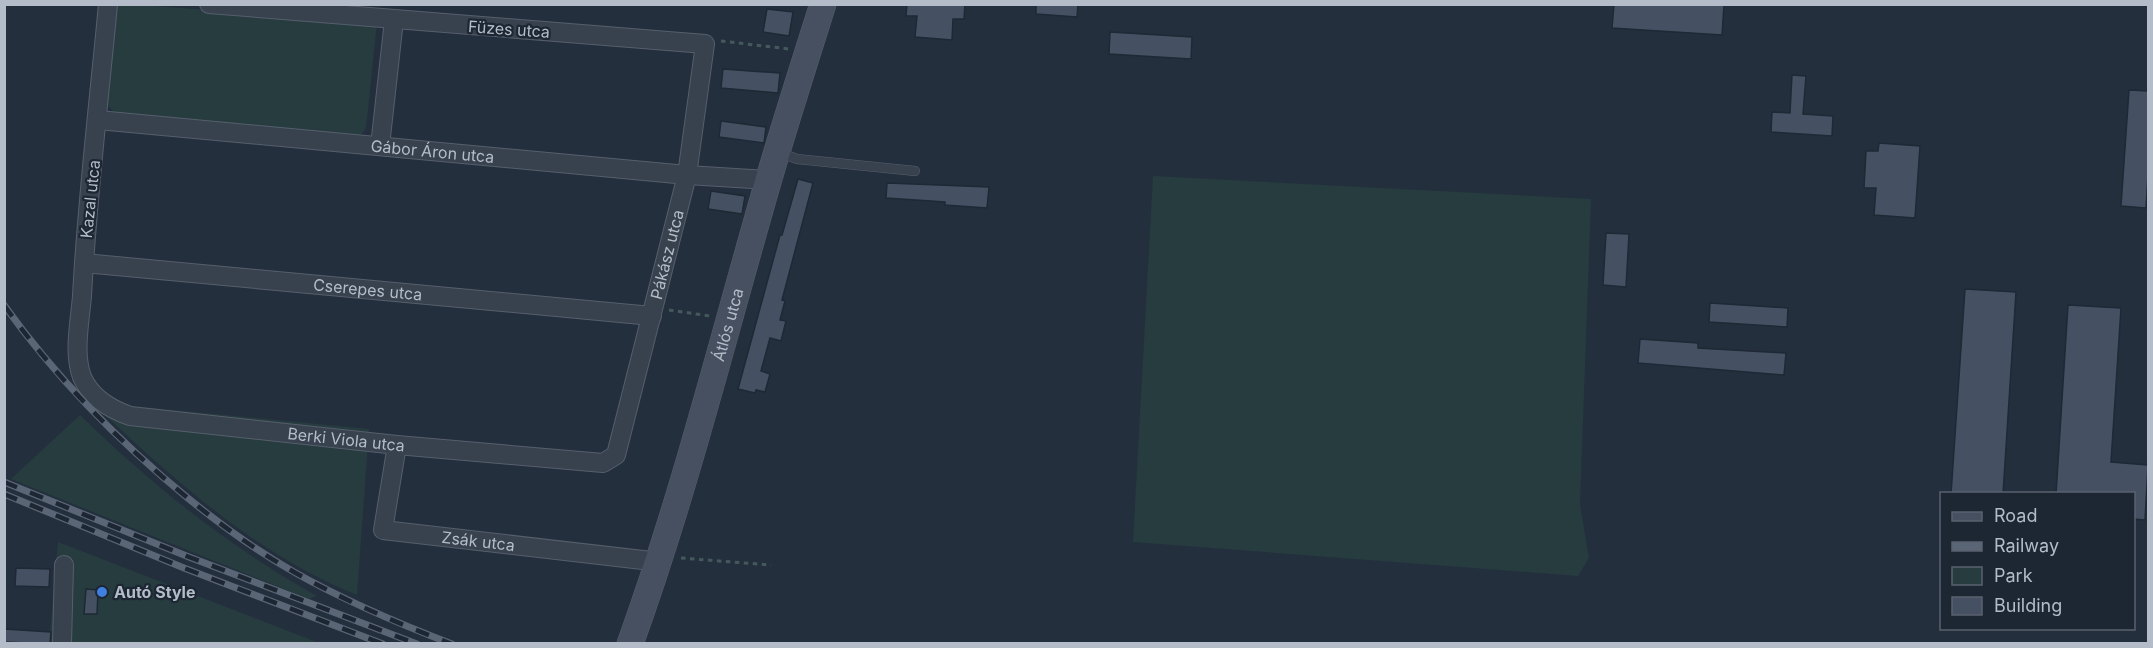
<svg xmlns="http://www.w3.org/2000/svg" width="2153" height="648" font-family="Inter,sans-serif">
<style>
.green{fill:#263c3f}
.building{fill:#455162;stroke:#1f2835;stroke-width:1.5}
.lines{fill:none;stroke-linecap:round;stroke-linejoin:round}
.lane-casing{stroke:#565f6c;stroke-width:10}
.street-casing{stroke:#565f6c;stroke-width:20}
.secondary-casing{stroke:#565f6c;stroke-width:27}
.path{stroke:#44595c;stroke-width:3;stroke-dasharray:4.5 4.5;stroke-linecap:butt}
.lane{stroke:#38414e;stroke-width:9}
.street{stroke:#38414e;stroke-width:18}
.secondary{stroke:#465061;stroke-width:26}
.rail-casing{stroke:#5a6575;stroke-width:7}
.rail{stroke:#1d2633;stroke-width:4.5;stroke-dasharray:14;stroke-linecap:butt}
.shop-dot{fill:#3f7fe0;stroke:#1d2633;stroke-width:2}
.labels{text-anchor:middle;stroke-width:4.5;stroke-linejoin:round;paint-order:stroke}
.street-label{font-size:16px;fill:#b4bcc9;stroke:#1d2633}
.poi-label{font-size:16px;font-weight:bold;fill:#b4bcc9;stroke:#1d2633;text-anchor:start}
</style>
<rect width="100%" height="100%" fill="#242f3e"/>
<g class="green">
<path d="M115 5H142L377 23 366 128 360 136 116 114 106 104Z"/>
<path d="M1153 176 1591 199 1580 504 1589 558 1578 576 1133 542Z"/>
<path d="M91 402 369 429 357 595C254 554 170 476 91 402Z"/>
<path d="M80 415C153 486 228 546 317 596L309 599 11 479Z"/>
<path d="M58 542 319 643 49 644Z"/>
</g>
<g class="building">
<path d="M907 4H965L964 19H953L952 40 915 37 917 16H906Z"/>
<path d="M1036 4H1078L1077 17 1036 14Z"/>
<path d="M1614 4 1724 5 1722 35 1612 28Z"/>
<path d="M767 9 793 12 789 36 763 32Z"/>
<path d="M1110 32 1192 37 1191 59 1109 54Z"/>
<path d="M723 69 780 73 778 93 721 88Z"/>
<path d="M1792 75 1806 76 1803 114 1833 116 1832 136 1771 132 1772 112 1790 113Z"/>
<path d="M2129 90 2148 91V175L2146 208 2121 206Z"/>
<path d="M721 121 766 127 764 143 719 137Z"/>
<path d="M1879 143 1920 146 1915 218 1874 215 1876 188H1864L1866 151H1878Z"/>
<path d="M798 179 813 183 782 300 785 301 780 320 786 321 781 341 770 338 761 371 770 374 765 392 756 390 755 393 738 389 780 235H782Z"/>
<path d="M887 183 989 187 987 208 945 205V202L886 198Z"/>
<path d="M711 191 745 196 742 214 708 209Z"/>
<path d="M1606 233 1629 234 1626 287 1603 285Z"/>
<path d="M1965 289 2016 292 2003 494H1951Z"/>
<path d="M1710 303 1788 308 1787 327 1709 322Z"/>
<path d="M2068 305 2121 308 2111 462 2148 465 2145 520 2133 519V494H2056Z"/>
<path d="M1640 339 1698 343V348L1786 353 1784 375 1638 363Z"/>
<path d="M16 568 50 569 49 587 15 586Z"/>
<path d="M86 589 98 590 97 614H84Z"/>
<path d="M4 629 51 632 50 644 4 642Z"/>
</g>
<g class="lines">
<defs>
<path id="lane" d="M778 152 797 159 915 171"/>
<g id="street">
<path id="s1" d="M108 4C99 101 87 199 82 296 80 321 73 353 82 377 91 398 110 409 130 416L397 445 603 463 616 455 687 175 705 44 209 4"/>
<path id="s2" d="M98 120 687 175 768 180"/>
<path d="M380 146 394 20"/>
<path id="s3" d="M84 263 652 316"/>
<path id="s4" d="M397 445 383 530 660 562"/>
<path d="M62 644 64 565"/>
</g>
<g id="secondary">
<path id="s5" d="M630 644C685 492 723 337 768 182 785 123 804 64 823 4"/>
</g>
</defs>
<use href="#lane" class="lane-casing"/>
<use href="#street" class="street-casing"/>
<use href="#secondary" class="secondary-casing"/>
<g class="path">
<path d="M721 41 789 49"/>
<path d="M669 310 710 316"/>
<path d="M681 558 771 565"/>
</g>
<use href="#lane" class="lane"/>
<use href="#street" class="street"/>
<use href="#secondary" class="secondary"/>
<defs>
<g id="rail">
<path d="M4 305C57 379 119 442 189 499 222 526 257 551 294 572 345 601 397 623 452 644"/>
<path d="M4 482 189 557 417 644"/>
<path d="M4 494 184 568 383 644"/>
</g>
</defs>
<use href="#rail" class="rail-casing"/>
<use href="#rail" class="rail"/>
</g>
<circle class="shop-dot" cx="102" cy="592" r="6"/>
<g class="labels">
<g class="street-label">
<text transform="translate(509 29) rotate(4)" y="6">Füzes utca</text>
<text dy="6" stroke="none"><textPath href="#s2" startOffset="336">Gábor Áron utca</textPath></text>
<text transform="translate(90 199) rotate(-84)" y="6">Kazal utca</text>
<text dy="6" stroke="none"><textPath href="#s1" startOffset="1136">Pákász utca</textPath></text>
<text dy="6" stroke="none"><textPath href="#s3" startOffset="285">Cserepes utca</textPath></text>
<text dy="6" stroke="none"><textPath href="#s5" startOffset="334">Átlós utca</textPath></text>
<text dy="6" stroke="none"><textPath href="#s1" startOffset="656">Berki Viola utca</textPath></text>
<text dy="6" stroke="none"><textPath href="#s4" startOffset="182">Zsák utca</textPath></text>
</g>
<g class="poi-label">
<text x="114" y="598">Autó Style</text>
</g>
</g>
<rect width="2153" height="648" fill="none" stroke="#b4bcc9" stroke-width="12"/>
<rect x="1940" y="492" width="195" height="138" fill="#1d2633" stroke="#59626f" stroke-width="1.5"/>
<rect x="1952" y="512" width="30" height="9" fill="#465061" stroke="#59626f" stroke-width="1.5"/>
<text x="1994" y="522" font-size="18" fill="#b4bcc9">Road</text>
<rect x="1952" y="542" width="30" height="9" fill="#5a6575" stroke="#59626f" stroke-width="1.5"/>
<text x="1994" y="552" font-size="18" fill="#b4bcc9">Railway</text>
<rect x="1952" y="567" width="30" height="18" fill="#263c3f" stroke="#59626f" stroke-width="1.5"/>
<text x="1994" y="582" font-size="18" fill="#b4bcc9">Park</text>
<rect x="1952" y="597" width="30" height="18" fill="#455162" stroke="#59626f" stroke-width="1.5"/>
<text x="1994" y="612" font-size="18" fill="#b4bcc9">Building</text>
</svg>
